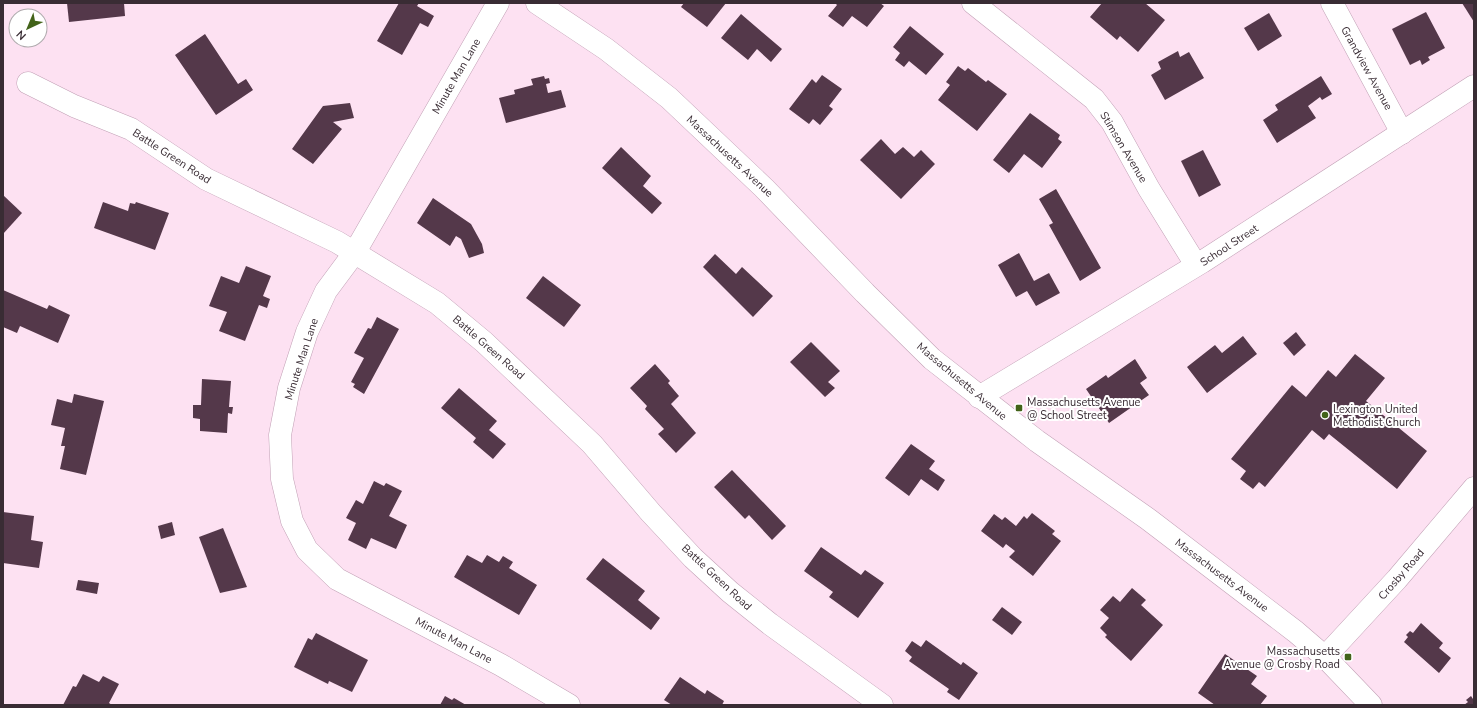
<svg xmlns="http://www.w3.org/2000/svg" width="1477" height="708" font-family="'Nunito Sans',sans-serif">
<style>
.building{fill:#54384a}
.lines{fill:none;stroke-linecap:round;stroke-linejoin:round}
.minor-casing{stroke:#c2a1b6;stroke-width:23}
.tertiary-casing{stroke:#c2a1b6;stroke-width:23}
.secondary-casing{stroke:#c2a1b6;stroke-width:23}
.minor{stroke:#fff;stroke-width:22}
.tertiary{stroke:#fff;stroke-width:22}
.secondary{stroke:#fff;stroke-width:22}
.poi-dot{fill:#426319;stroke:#fff;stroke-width:1.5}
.labels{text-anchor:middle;stroke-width:4;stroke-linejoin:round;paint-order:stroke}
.street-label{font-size:11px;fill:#392c34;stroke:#fff}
.poi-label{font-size:11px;fill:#392c34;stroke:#fff;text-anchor:start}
</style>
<rect width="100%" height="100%" fill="#fde1f2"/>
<g class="building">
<path d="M67 3H124L125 16 69 22Z"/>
<path d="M399 3H419L417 6 434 16 428 27 420 23 402 55 377 41Z"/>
<path d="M684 3H726L707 27 681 7Z"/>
<path d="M835 3H880L884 6 867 27 852 16 843 27 828 16 837 5Z"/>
<path d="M1102 3H1145L1165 20 1138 52 1120 36 1117 40 1090 17Z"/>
<path d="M1462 3H1474V22Z"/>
<path d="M1426 12 1445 48 1428 57 1430 60 1422 65 1420 60 1410 65 1392 29Z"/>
<path d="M1269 13 1282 36 1258 51 1244 28Z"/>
<path d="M741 14 782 49 771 62 757 49 748 60 721 38Z"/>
<path d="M910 26 944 54 926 75 909 61 904 67 895 60 900 53 893 47Z"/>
<path d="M205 34 238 84 246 79 253 90 216 115 175 55Z"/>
<path d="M1178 51 1180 57 1189 52 1204 78 1165 100 1151 75 1161 69 1158 62Z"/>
<path d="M958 66 965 71 968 68 986 82 988 80 1007 94 977 131 938 100 950 85 946 82Z"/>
<path d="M822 75 842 89 829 106 833 109 820 125 813 119 809 124 789 109 812 79 816 83Z"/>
<path d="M544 76 545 79 549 78 550 83 546 84 548 93 561 90 566 107 506 123 499 98 515 94 514 90 533 85 531 79Z"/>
<path d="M1321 76 1332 94 1322 100 1320 97 1308 106 1316 118 1277 143 1263 120 1278 110 1275 105Z"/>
<path d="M350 103 354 118 333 122 342 129 313 164 292 149 323 106Z"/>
<path d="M1030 113 1060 135 1058 139 1062 142 1042 168 1024 154 1009 173 993 160Z"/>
<path d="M881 139 895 154 903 147 914 157 921 150 935 164 901 199 860 160Z"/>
<path d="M621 147 651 176 643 186 662 203 652 214 602 168Z"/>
<path d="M1203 150 1221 185 1199 197 1181 161Z"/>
<path d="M1056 189 1101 268 1080 281 1049 225 1053 223 1039 199Z"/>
<path d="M3 195 22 213 3 234Z"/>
<path d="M433 198 471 224 482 244 484 253 469 258 461 239 456 236 450 246 417 223Z"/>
<path d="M103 202 128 211 130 203 135 204 136 202 169 213 155 250 94 228Z"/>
<path d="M1019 253 1034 281 1049 273 1060 293 1036 306 1027 291 1016 297 998 265Z"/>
<path d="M715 254 736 274 742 267 773 296 753 317 703 267Z"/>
<path d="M246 266 271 276 263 296 270 299 267 308 259 305 245 341 219 331 227 312 209 306 221 276 239 283Z"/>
<path d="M543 276 581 305 564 327 526 298Z"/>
<path d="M3 290 47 309 49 305 70 315 58 343 20 326 17 333 3 327Z"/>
<path d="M377 317 399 329 364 394 353 387 355 384 351 382 364 358 354 353 368 328 371 329Z"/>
<path d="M1296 332 1306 345 1294 356 1283 343Z"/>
<path d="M1243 336 1257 354 1207 393 1187 367 1215 345 1222 353Z"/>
<path d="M811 342 840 371 828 382 835 388 825 397 790 362Z"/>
<path d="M1355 354 1385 378 1366 401 1427 451 1397 489 1329 434 1324 440 1312 430 1265 487 1259 482 1253 489 1240 479 1246 471 1231 459 1292 385 1306 397 1328 370 1336 377Z"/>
<path d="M1135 359 1147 378 1140 383 1149 395 1109 423 1086 389 1106 375 1108 378Z"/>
<path d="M655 364 670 381 668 383 679 396 671 404 696 433 676 453 658 434 664 429 645 409 647 406 630 388Z"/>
<path d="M202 379 231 381 229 407H233L232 414 228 413 227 433 200 431V419L193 418V405H201Z"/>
<path d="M459 388 497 421 489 430 506 444 493 459 473 442 476 438 441 408Z"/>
<path d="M74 394 104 401 86 475 60 469 65 446H61L65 428 51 425 57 399 72 403Z"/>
<path d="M911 444 935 461 929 469 945 480 938 491 921 479 909 496 885 478Z"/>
<path d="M732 470 786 526 772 540 749 515 745 519 714 487Z"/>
<path d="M374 481 384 486 386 483 402 491 389 516 407 525 396 549 371 538 366 549 348 540 356 523 346 518 356 500 363 504Z"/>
<path d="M3 512 34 516 31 540 43 542 39 568 3 563Z"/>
<path d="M1032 513 1055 531 1052 534 1061 541 1033 576 1009 557 1015 551 1006 544 1003 548 981 531 994 514 1002 520 1005 517 1016 526 1024 516 1027 519Z"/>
<path d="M172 522 175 535 161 539 158 526Z"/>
<path d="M223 528 247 587 220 593 199 537Z"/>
<path d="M821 547 861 575 865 570 884 583 858 618 829 597 833 592 804 571Z"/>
<path d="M467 555 482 563 487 555 499 562 503 556 513 562 509 568 537 585 519 615 454 577Z"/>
<path d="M603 558 645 591 638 600 660 618 651 630 586 579Z"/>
<path d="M78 580 99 583 97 594 76 590Z"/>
<path d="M1132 588 1146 600 1141 605 1163 625 1131 661 1105 637 1107 635 1100 628 1109 618 1100 610 1113 596 1120 602Z"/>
<path d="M1002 607 1022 622 1012 635 992 620Z"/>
<path d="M1421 623 1443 643 1439 648 1451 658 1439 673 1404 642 1408 637 1406 635 1410 631 1413 633Z"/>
<path d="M316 633 368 660 352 692 329 681 328 684 294 667 308 638 312 640Z"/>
<path d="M926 640 961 665 963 662 978 673 959 700 947 692 949 689 909 661 912 657 905 651 912 641 921 647Z"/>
<path d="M1225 654 1257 676 1251 684 1267 696 1260 705H1215L1198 693Z"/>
<path d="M83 674 99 682 103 676 119 684 109 703 112 705H63L73 686 76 687Z"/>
<path d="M680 677 705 694 707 690 724 701 722 705H672L664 700Z"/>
<path d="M445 696 452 700 454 698 466 705H440Z"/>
<path d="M1471 696 1473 699 1474 698V705H1464L1468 702 1466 700Z"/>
</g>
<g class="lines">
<defs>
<g id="minor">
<path d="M498 3 355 252 326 291 307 332 289 388 280 435 282 479 292 521 307 550 337 579 501 665 569 705"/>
<path d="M973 3 1094 99 1112 122 1149 189 1196 265"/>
<path d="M1332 3 1402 133"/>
<path d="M28 83 74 106 131 129 206 179 337 242 437 303 484 342 592 444 651 513 693 558 730 592 770 624 882 705"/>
<path d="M1325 657 1397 579 1474 488"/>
</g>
<path id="tertiary" d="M979 397 1202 262 1474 86"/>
<path id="secondary" d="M537 3 606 49 669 98 764 188 865 293 932 359 1037 441 1148 519 1296 632 1325 657 1371 705"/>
</defs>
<use href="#minor" class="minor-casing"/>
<use href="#tertiary" class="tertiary-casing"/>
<use href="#secondary" class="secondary-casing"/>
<use href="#minor" class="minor"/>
<use href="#tertiary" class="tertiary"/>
<use href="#secondary" class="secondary"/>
</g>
<g class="poi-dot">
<rect x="1015" y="404" width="8" height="8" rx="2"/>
<circle cx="1325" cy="415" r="4"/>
<rect x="1344" y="653" width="8" height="8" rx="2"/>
</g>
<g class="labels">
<g class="street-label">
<text transform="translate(1367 68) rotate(61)" y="4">Grandview Avenue</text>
<text transform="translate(456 76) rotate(-60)" y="4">Minute Man Lane</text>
<text transform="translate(1124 147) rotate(59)" y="4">Stimson Avenue</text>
<text transform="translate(172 156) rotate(33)" y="4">Battle Green Road</text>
<text transform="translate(730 156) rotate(43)" y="4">Massachusetts Avenue</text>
<text transform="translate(1229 245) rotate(-33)" y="4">School Street</text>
<text transform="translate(489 347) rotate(41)" y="4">Battle Green Road</text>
<text transform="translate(301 359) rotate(-72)" y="4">Minute Man Lane</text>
<text transform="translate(962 381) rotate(40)" y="4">Massachusetts Avenue</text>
<text transform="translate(1401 574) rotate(-49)" y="4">Crosby Road</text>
<text transform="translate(1222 575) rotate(37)" y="4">Massachusetts Avenue</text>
<text transform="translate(717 577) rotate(43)" y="4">Battle Green Road</text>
<text transform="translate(454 640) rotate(28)" y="4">Minute Man Lane</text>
</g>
<g class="poi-label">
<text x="1027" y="406">Massachusetts Avenue<tspan x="1027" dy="13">@ School Street</tspan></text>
<text x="1333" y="413">Lexington United<tspan x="1333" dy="13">Methodist Church</tspan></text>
<text x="1340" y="655" text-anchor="end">Massachusetts<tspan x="1340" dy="13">Avenue @ Crosby Road</tspan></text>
</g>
</g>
<rect width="1477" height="708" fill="none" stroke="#392c34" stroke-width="8"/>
<g transform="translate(28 28) rotate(224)"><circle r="19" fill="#ffffff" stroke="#b0abae"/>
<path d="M0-3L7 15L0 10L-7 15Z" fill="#426319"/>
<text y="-6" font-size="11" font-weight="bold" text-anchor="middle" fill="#392c34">N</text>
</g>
</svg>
